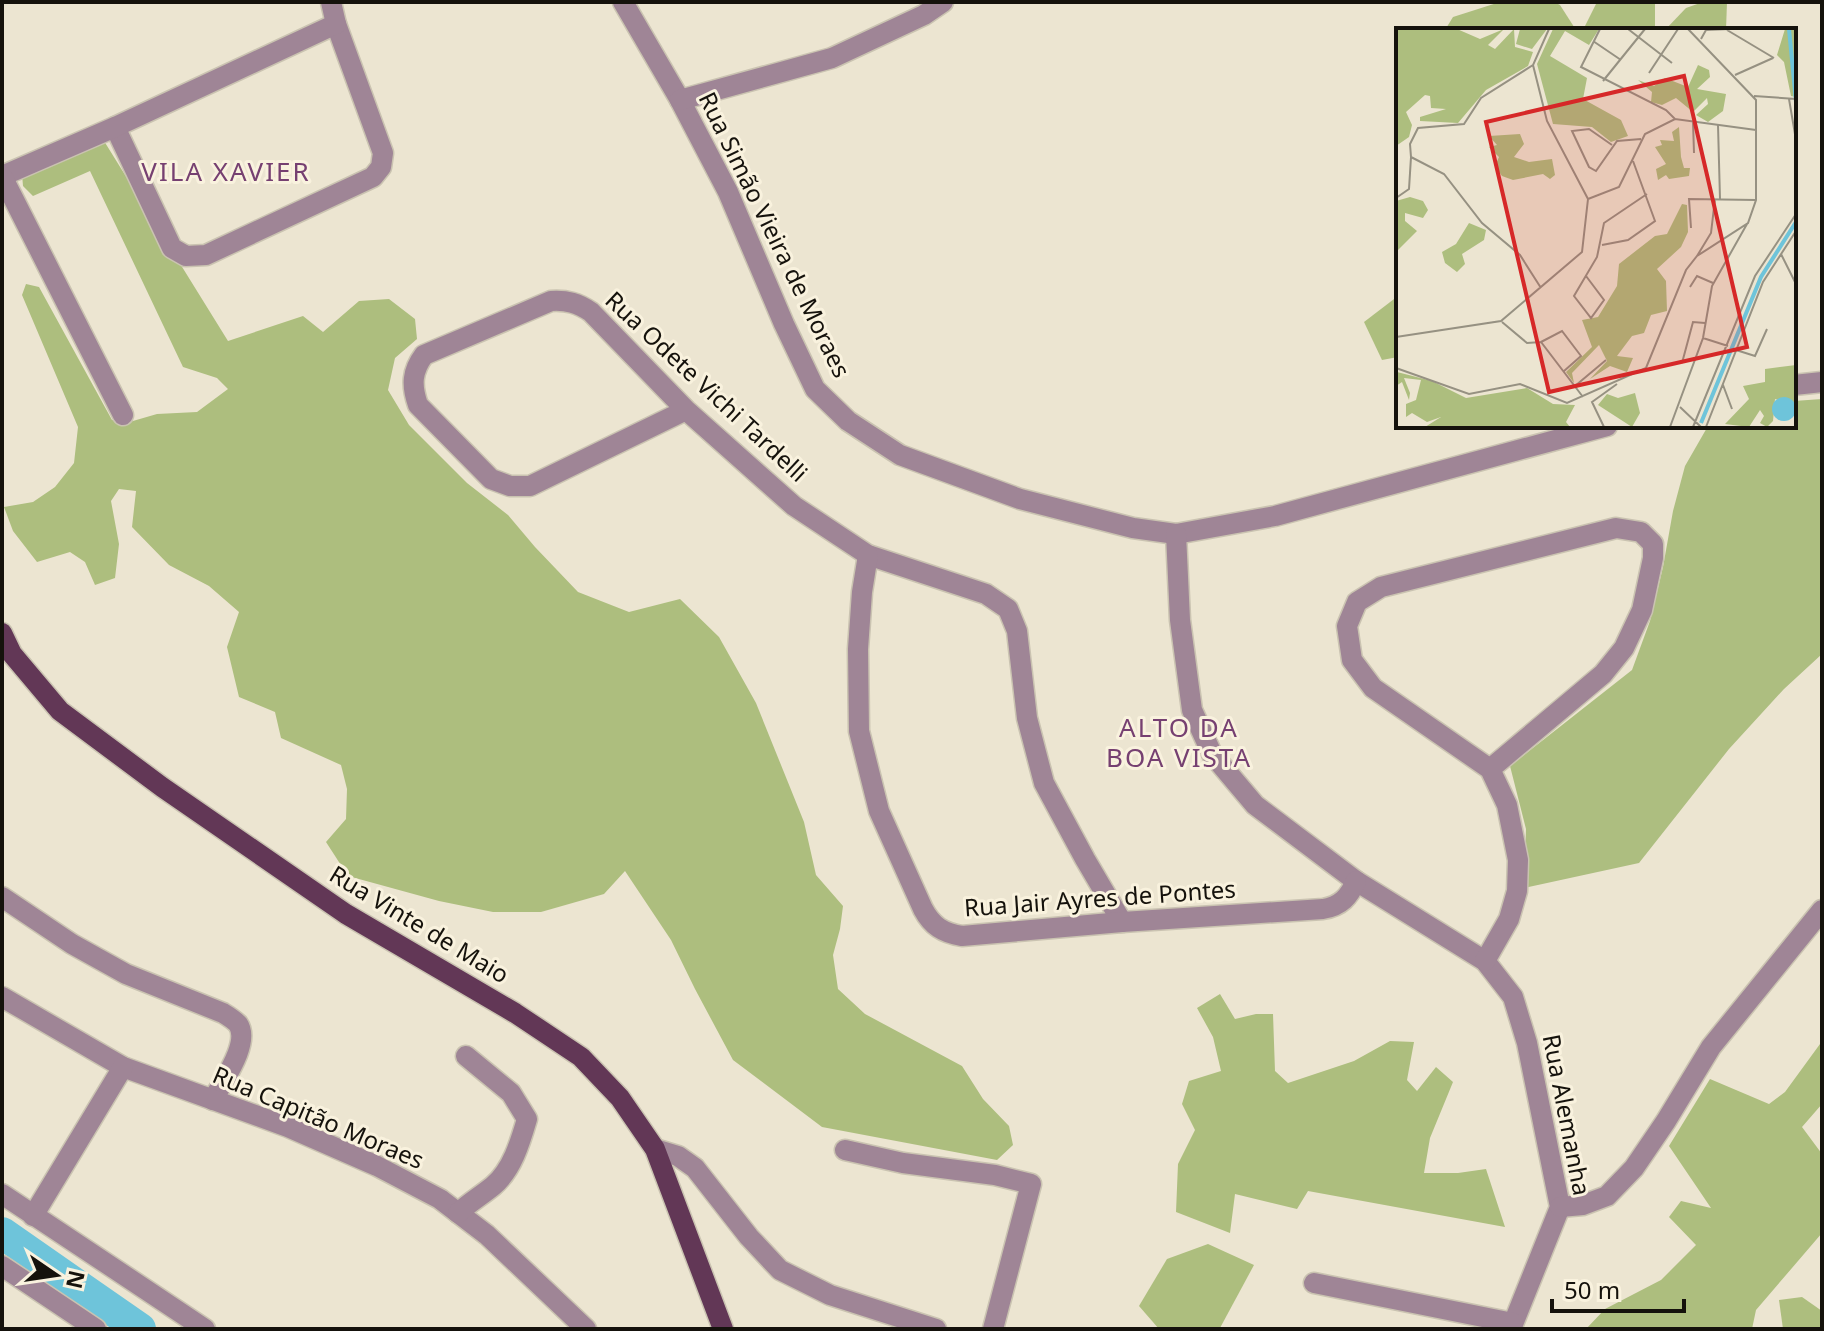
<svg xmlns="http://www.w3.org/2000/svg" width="1824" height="1331" font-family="'Noto Sans',sans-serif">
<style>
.green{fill:#adbe80}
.forest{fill:#adbe7e}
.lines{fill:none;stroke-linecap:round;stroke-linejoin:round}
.river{stroke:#6ec4da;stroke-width:32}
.minor-casing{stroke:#cac3b1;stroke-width:23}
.major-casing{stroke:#cac3b1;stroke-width:23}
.minor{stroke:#9f8596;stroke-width:20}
.major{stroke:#623756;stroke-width:20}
.labels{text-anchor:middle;stroke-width:6;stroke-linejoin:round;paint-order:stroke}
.street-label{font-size:24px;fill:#15120c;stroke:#f9f2de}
.neighbourhood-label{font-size:26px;letter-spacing:2px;fill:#764071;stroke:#f9f2de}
.inset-river{fill:none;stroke:#6ec4da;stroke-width:4}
.inset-road{fill:none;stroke:#969182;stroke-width:2}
.view{fill:#d62828;fill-opacity:0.15;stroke:#d62828;stroke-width:4}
.inset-edge{fill:none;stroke:#15120c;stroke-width:4}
</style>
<rect width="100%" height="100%" fill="#ece5d1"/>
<path class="green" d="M1822 399V654L1784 689 1729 749 1639 863 1524 888 1526 829 1510 766 1632 670 1650 621 1663 567 1673 511 1685 466 1708 426H1794V401Z"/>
<g class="forest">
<path d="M1500 2H1554L1560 5 1576 30H1445L1453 17Z"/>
<path d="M1597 2H1655V30H1583Z"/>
<path d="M1703 2H1727L1726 30H1665L1686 8Z"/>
<path d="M104 141 228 341 303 316 323 332 359 301 389 299 415 319 417 339 395 358 388 390 409 425 467 483 508 515 535 547 578 592 629 612 680 599 719 637 756 703 804 822 816 875 843 906 840 929 833 955 838 989 865 1014 962 1066 983 1099 1009 1126 1013 1145 997 1160 822 1127 733 1060 695 989 671 940 625 871 604 894 541 912H493L439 901 348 876 326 842 346 819 347 789 341 765 281 738 275 712 239 697 227 647 239 612 209 586 169 565 132 527 136 491 119 489 111 501 119 544 115 578 95 585 85 562 70 552 37 562 13 531 4 507 33 502 55 487 74 463 78 427 22 295 26 284 39 287 112 420 126 423 157 414 197 412 228 389 217 378 183 367 90 171 33 196 23 186 22 174Z"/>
<path d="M1398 296V357L1382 360 1364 322Z"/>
<path d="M1220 994 1235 1019 1256 1014H1273L1275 1071 1288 1083 1354 1061 1390 1041 1414 1042 1407 1080 1417 1091 1436 1067 1453 1082 1430 1138 1424 1173H1458L1486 1169 1505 1227 1308 1191 1297 1209 1235 1194 1230 1233 1176 1212 1178 1164 1195 1130 1182 1104 1189 1081 1221 1071 1213 1037 1197 1008Z"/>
<path d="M1822 1043V1104L1802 1127 1822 1154V1233L1756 1310 1752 1329H1586L1605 1309 1661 1280 1696 1245 1669 1217 1681 1201 1711 1208 1669 1146 1710 1079 1769 1104 1785 1092 1820 1044Z"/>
<path d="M1208 1244 1254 1265 1220 1328 1159 1329 1139 1306 1167 1259Z"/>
<path d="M1802 1297 1822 1311V1329H1783L1779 1300Z"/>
</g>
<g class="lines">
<path class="river" d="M2 1233 140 1329"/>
<defs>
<g id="minor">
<path d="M623 2 680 100 728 192 784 324 815 389 848 421 900 455 1020 499 1133 528 1176 534 1275 516 1607 426"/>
<path d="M680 100 832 58 924 15 943 2"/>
<path d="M115 127 172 248 186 256 206 255 373 177 381 167 383 153 336 24"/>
<path d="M2 176 115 127 336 24 331 2"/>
<path d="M2 176 123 415"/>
<path d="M1794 385 1822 382"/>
<path d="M686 410 530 486H510L491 479 418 405C411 385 412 371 424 355L551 301C567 300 578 303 591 312L686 410 794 506 868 555 986 594 1008 609 1017 631 1027 718 1044 783 1085 859 1122 922"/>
<path d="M1176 534 1180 620 1192 710 1212 754 1255 805 1356 881 1485 961 1513 997 1527 1043 1560 1207 1511 1329"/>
<path d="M868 555 862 592 858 649 859 731 879 811 923 909C932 926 943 933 962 936L1122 922 1323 909C1341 906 1349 897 1356 881"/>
<path d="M2 897 72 944 126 974 223 1013C228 1016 234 1020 238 1024 251 1043 222 1082 213 1100"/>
<path d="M1485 961 1509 919 1517 891 1518 860 1507 805 1490 769 1373 688 1352 660 1347 626 1357 602 1381 587 1616 528 1641 532 1653 544V558L1642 610 1624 648 1603 674 1490 769"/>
<path d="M2 997 123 1067 288 1127 377 1166 440 1199 487 1235 586 1329"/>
<path d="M655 1149 678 1156 695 1168 749 1237 780 1270 830 1295 936 1329"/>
<path d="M845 1150 903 1163 995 1175 1031 1184 993 1329"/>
<path d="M2 1194 205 1329"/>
<path d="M1560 1207 1583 1205 1607 1196 1634 1168 1666 1121 1711 1047 1822 910"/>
<path d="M458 1213C469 1203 482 1195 493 1186 512 1170 520 1143 527 1119L511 1093 466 1056"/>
<path d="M33 1216 123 1067"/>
<path d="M2 1266 96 1329"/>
<path d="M1314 1283 1513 1323"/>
</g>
<path id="major" d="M2 633 12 654 60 711 162 787 346 914 515 1013 581 1057 620 1098 655 1149 723 1329"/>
</defs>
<use href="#minor" class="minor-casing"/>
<use href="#major" class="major-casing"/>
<use href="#minor" class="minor"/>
<use href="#major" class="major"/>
</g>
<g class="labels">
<g class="street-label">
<text transform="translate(774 235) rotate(64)" y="8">Rua Simão Vieira de Moraes</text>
<text transform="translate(706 387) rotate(43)" y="8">Rua Odete Vichi Tardelli</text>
<text transform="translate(1100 899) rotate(-4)" y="8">Rua Jair Ayres de Pontes</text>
<text transform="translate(419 925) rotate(31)" y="8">Rua Vinte de Maio</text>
<text transform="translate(1566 1115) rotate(79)" y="8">Rua Alemanha</text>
<text transform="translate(318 1118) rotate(23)" y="8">Rua Capitão Moraes</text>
</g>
<g class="neighbourhood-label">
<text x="226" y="181">VILA XAVIER</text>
<text x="1179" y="737">ALTO DA<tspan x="1179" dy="30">BOA VISTA</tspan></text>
</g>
</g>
<g transform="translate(1396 28)">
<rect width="400" height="400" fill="#ece5d1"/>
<path d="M124 1H151L136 21 120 16ZM157 1H203L193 17 169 3 154 28 191 50 187 71 225 92 232 108 215 114 196 99 157 96 141 36Z" fill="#adbe80"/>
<path d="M0 1H61L84 11 108 1 92 17 99 21 118 1 119 19 137 24 132 38 90 62 62 95 24 93V89L50 81 35 80 34 68 29 67 10 84 16 97 13 109 0 118ZM389 1H400V69L395 68 388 34 381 27ZM302 37 313 42 314 49 301 61 330 66 327 83 312 94 300 87 312 76 311 70 297 84 280 70 266 77 255 74 256 64 242 52 258 58 269 50 292 59ZM283 99 285 129 288 140H294L293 148 273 151 270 147 262 152 260 141 270 136 259 119 266 117 264 112 278 113 276 104ZM124 106 128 116 118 129 133 134 156 131 159 147 154 151 147 146 117 152 106 148 99 138 103 129 93 119 101 117 93 108ZM14 169 27 173 32 182 27 190 9 185V193L21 203 2 222 0 232V173ZM286 176 291 177 292 204 285 219 261 241 270 253 271 283 255 287 248 305 236 308 221 328 237 330 231 344 214 338 194 351 211 333 203 317 176 345 178 355 170 344 196 319 186 292 202 289 221 258 223 236 259 208 271 206ZM73 195 90 202 88 212 66 226 69 236 61 244 49 235 46 224 60 216ZM400 337V377L379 371 377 393 371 399 364 395 368 388 364 382 353 399 329 396 353 371 347 358 369 354V341ZM1 344 36 353 70 370 131 360 157 376 179 377 170 394 174 399H29L45 389 31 394 16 385 10 389V376L20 372 25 352 8 350 14 365 13 372 6 354 0 358ZM239 365 244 385 236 399 202 377 211 366 222 370Z" fill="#adbe7e"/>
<path d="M376 381a12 12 0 1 1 24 0a12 12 0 1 1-24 0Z" fill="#6ec4da"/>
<path class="inset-river" d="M393 1 400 74M305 395 365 249 400 194"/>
<path class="inset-road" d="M204 1 185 39 270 82 279 91M232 1 276 35M331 2 378 30M305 11 310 2 333 1M197 13 225 32M137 37 85 70 68 96 22 100 14 116 15 129 48 146 86 195 124 227 145 260M253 45 282 1M339 47 377 30M207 53 249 1M358 68 400 71M393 71 400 112M297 94 298 125M322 97 324 171M216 117 193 101 176 103 193 139 200 143 221 113 245 111M0 170 13 161 15 129M192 171 223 159 249 106 279 91 360 102M295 200 293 171 360 172M206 217 232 212 259 193 237 133M385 226 400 256M301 228 315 205 319 171M190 248 208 272 195 290 178 268 201 229 208 195 251 166M294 259 301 248 317 255M106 294 131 315 145 314 187 369M0 309 105 293 186 224 192 171 151 93 137 37 153 1M307 310 332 318M145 314 166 303 185 328 168 343M340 322 359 328 371 301M286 335 297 294 309 295M0 340 73 366 124 356 171 375 250 340 290 242 301 228 352 195 360 172V72L292 1M327 357 336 381M179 358 210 332M284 379 305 399M208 399 196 374 221 356M274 399 307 310 316 258 351 196M297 399 359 248 400 186M310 399 367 254 400 203"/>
<path class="view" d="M288 48 351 319 153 364 90 94Z"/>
<rect width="400" height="400" class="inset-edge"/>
</g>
<rect width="1824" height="1331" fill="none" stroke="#15120c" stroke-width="8"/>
<g transform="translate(56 1275) rotate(103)" stroke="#f9f2de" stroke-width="6" paint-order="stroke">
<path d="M0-6L14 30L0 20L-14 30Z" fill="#15120c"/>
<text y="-12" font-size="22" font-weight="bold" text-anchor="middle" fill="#15120c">N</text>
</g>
<path d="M1552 1299v12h132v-12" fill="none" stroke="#15120c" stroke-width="4"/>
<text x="1564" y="1299" font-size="24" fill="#15120c" stroke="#f9f2de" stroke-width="6" paint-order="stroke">50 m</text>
</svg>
